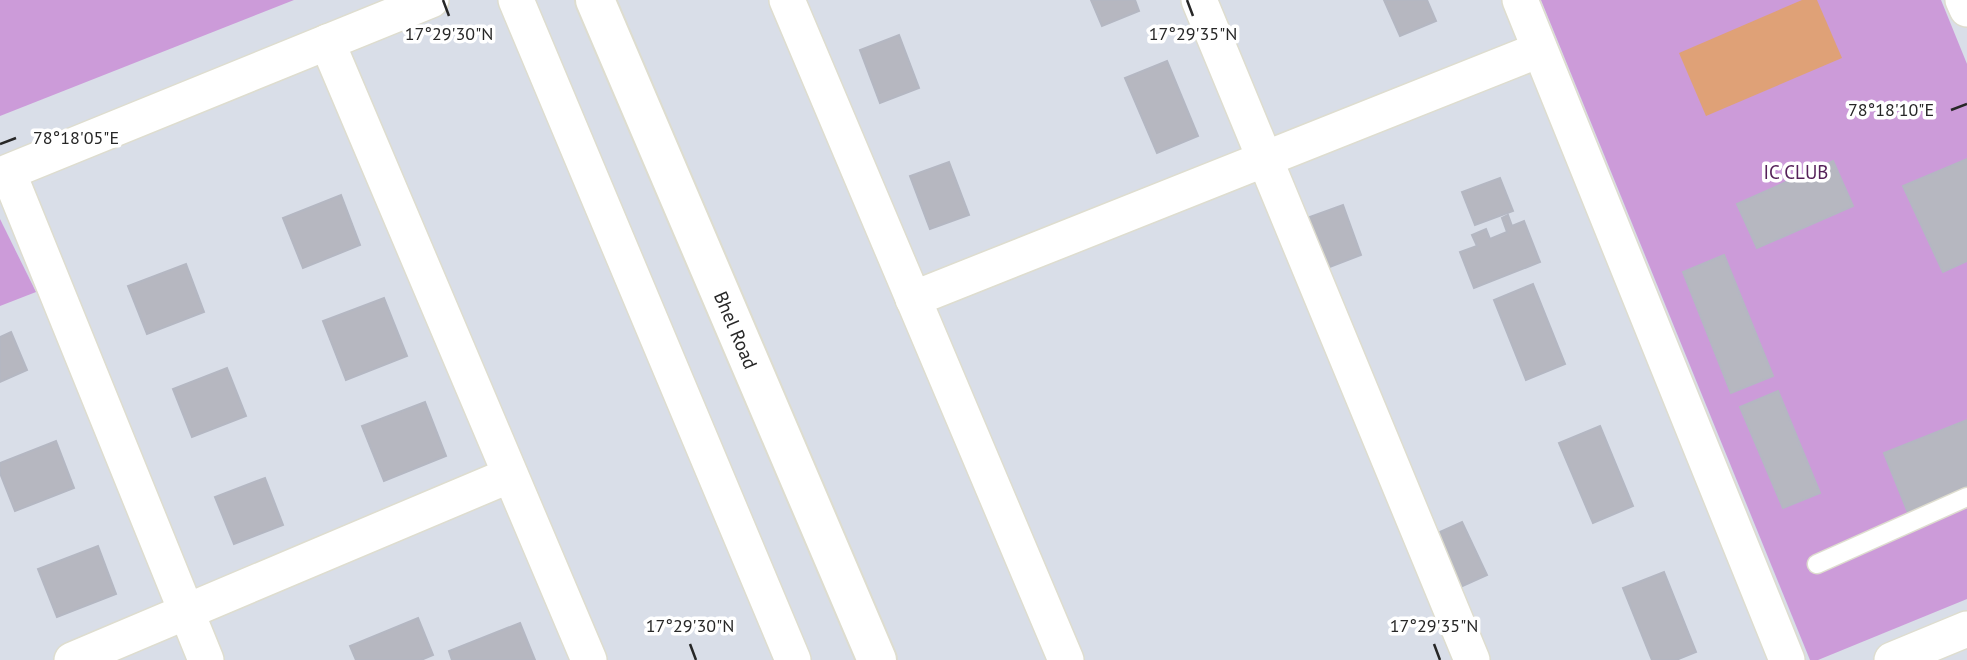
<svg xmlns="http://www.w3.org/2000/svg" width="1967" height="660" font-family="'PT Sans',sans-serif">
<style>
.green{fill:#cc9bd9}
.water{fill:#dfa177}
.building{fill:#b6b7c0;stroke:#b4b7c2;stroke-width:2}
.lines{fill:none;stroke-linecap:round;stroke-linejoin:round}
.lane-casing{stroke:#deddcf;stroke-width:21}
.street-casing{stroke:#deddcf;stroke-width:38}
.secondary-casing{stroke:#deddcf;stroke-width:42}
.lane{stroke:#fff;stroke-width:18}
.street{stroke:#fff;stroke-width:35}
.secondary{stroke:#fff;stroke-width:38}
.ticks{fill:none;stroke:#272727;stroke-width:2.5}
.labels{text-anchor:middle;stroke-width:7;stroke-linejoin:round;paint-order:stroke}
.park-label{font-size:19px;fill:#552159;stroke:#fff}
.street-label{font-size:19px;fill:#272727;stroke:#fff}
.ticks-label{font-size:18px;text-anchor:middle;fill:#272727;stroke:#fff;stroke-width:7;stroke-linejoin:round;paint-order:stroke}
</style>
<rect width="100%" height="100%" fill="#d9dee8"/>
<g class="green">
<path d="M0 0H294L0 116Z"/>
<path d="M1541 0H1941L1967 64V599L1818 660H1810Z"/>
<path d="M0 219 36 292 0 306Z"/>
</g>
<path class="water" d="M1802 0H1817L1842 58 1706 116 1679 53Z"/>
<g class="building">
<path d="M1091 0H1135L1139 11 1102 26Z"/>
<path d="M1384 0H1427L1436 21 1400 36Z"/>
<path d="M899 35 919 88 880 103 860 50Z"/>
<path d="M1167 61 1198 136 1157 153 1125 78Z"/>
<path d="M1967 159V261L1943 272 1903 186Z"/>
<path d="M1833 161 1853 206 1757 248 1737 204Z"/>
<path d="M949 162 969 215 930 229 910 176Z"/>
<path d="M1500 178 1513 211 1475 225 1462 192Z"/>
<path d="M341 195 360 245 303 268 283 218Z"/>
<path d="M1343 205 1361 255 1322 270 1304 219Z"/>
<path d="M1508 215 1512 226 1524 221 1540 262 1474 288 1460 252 1477 246 1472 235 1486 229 1490 239 1507 232 1502 218Z"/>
<path d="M1724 255 1773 376 1731 393 1683 272Z"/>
<path d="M186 264 204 312 147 334 128 286Z"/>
<path d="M1533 284 1565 364 1526 380 1494 300Z"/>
<path d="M384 298 407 356 346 380 323 321Z"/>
<path d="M11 332 27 370 0 382V337Z"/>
<path d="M227 368 246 416 192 437 173 389Z"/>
<path d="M1778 391 1820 493 1783 508 1740 407Z"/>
<path d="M425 402 446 456 384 481 362 426Z"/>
<path d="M1967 420V491L1909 515 1884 453Z"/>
<path d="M1600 426 1633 506 1593 523 1559 443Z"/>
<path d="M56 441 74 488 15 511 0 473V463Z"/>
<path d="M265 478 283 525 234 544 215 497Z"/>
<path d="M1462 522 1487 575 1456 589 1431 536Z"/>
<path d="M98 546 116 594 57 617 38 569Z"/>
<path d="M1664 572 1696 652 1676 660H1652L1623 588Z"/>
<path d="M418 618 433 655 421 660H356L350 646Z"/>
<path d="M520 623 535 660H452L449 651Z"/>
</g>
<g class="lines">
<defs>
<path id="lane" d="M1817 564 1967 497"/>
<g id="street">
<path d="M516 0 793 660"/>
<path d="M787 0 1066 660"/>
<path d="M1199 0 1472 660"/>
<path d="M1520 0 1787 660"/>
<path d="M1963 0 1967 9"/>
<path d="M327 42 589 660"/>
<path d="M913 299 1539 50"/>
<path d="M72 660 510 475"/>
<path d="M206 660 8 172 431 0"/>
<path d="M1892 660 1967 629"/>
</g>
<path id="secondary" d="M595 0 877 660"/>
</defs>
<use href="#lane" class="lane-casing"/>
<use href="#street" class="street-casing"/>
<use href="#secondary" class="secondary-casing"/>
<use href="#lane" class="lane"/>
<use href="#street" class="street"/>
<use href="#secondary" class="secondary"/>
</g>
<path class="ticks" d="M443 0 449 16M1187 0 1193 16M1951 110 1967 104M0 144 16 138M690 644 696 660M1434 644 1440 660"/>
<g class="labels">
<g class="park-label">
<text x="1796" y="179">IC CLUB</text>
</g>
<g class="street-label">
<text transform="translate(736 330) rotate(67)" y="7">Bhel Road</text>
</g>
</g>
<g class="ticks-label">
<text x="449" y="40">17°29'30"N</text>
<text x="1193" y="40">17°29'35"N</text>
<text x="1891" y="116">78°18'10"E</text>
<text x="76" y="144">78°18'05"E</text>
<text x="690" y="632">17°29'30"N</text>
<text x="1434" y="632">17°29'35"N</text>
</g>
</svg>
